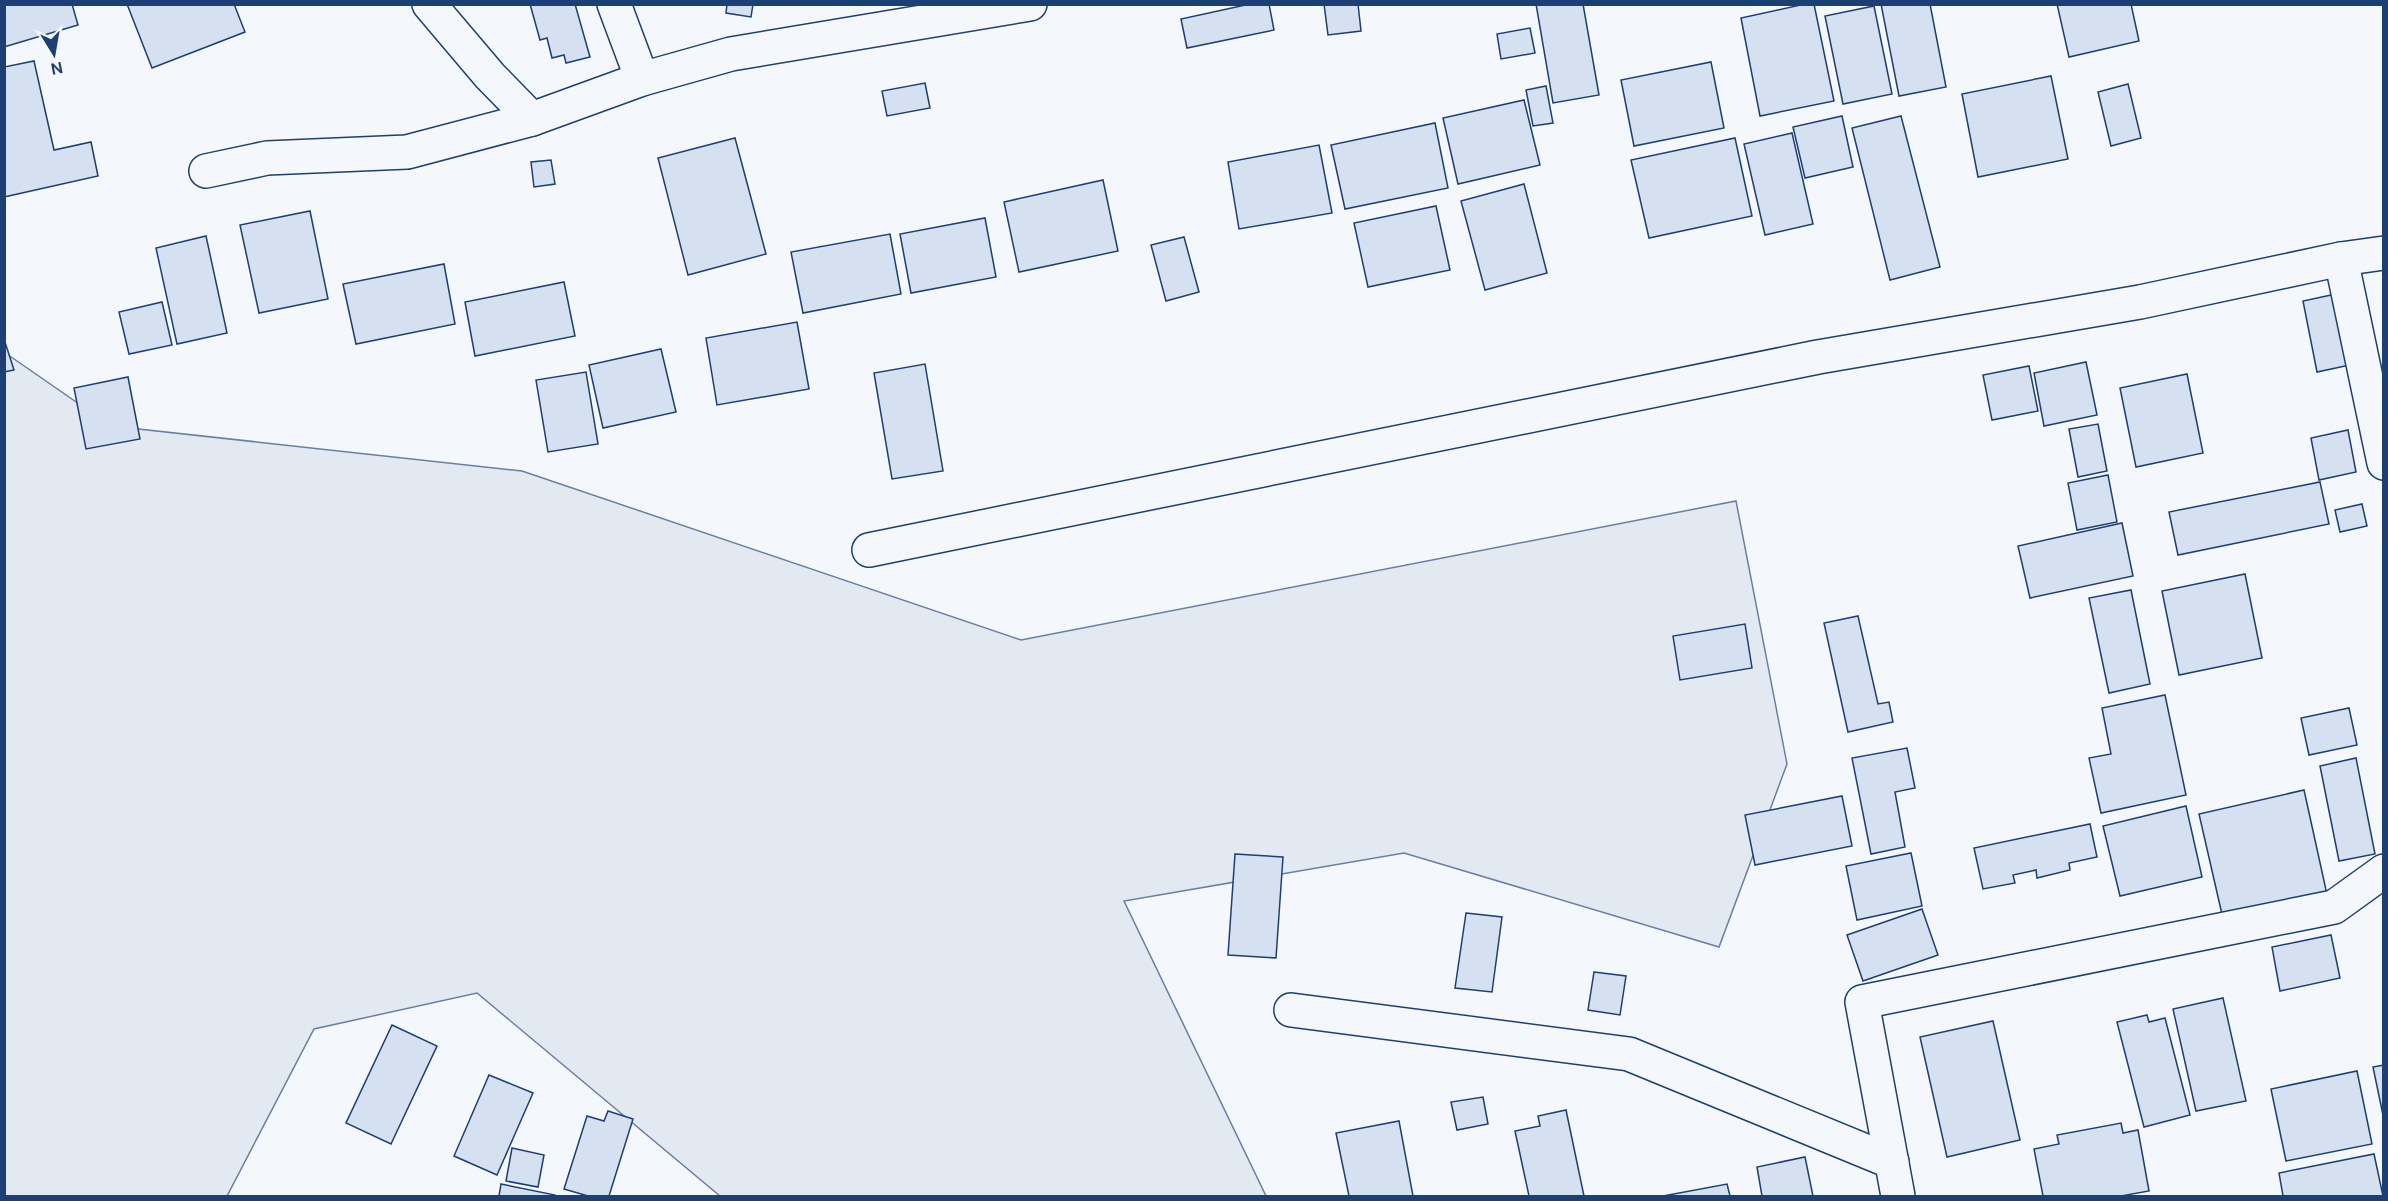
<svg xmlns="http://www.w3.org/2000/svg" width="2388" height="1201" font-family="'DM Sans',sans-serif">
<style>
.green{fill:#e3e9f0;stroke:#687fa3;stroke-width:1.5}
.building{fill:#d5e0f0;stroke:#1d3f73;stroke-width:1.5}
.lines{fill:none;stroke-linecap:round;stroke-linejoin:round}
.street-casing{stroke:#1d3f73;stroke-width:36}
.street{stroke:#f4f7fb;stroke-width:33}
</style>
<rect width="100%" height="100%" fill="#f4f7fb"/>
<path class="green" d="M4 352 111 426 522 471 1021 640 1736 501 1787 764 1719 947 1404 853 1124 901 1266 1196H720L477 993 314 1029 227 1196H5Z"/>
<g class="building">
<path d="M4 4H72L78 25 4 47Z"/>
<path d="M127 4H234L245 32 152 68Z"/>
<path d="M530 4H575L590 57 566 63 564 55 552 58 547 38 540 40Z"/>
<path d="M727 4H753L751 17 726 13Z"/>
<path d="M1250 4H1269L1274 30 1187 48 1181 19Z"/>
<path d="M1324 4H1358L1361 31 1328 35Z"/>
<path d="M1536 4H1583L1599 95 1553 103Z"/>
<path d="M1805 4H1814L1834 101 1760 116 1741 18Z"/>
<path d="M1881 4H1930L1946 87 1899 96Z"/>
<path d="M2057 4H2131L2139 41 2069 57Z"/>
<path d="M1874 6 1892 94 1843 104 1825 16Z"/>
<path d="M1530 28 1535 53 1501 59 1497 34Z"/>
<path d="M34 61 54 150 91 142 98 176 4 197V67Z"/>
<path d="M1711 62 1724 128 1634 146 1621 80Z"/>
<path d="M2051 76 2068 159 1978 177 1962 94Z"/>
<path d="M925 83 930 108 887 116 882 91Z"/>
<path d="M2128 84 2141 138 2111 146 2098 92Z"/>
<path d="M1546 86 1553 123 1533 126 1526 90Z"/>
<path d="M1524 100 1540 165 1458 184 1443 118Z"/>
<path d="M1842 116 1853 167 1805 178 1793 127Z"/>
<path d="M1901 116 1940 267 1890 280 1852 128Z"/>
<path d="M1435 123 1448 188 1345 209 1331 145Z"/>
<path d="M1792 133 1813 224 1765 235 1744 144Z"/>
<path d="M735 138 766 254 688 275 658 158Z"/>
<path d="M1735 138 1752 216 1649 238 1631 160Z"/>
<path d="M1319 145 1332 213 1239 229 1228 162Z"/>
<path d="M551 160 555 184 534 187 531 162Z"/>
<path d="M1103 180 1118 251 1019 272 1004 202Z"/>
<path d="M1524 184 1547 273 1485 290 1461 201Z"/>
<path d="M1436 206 1450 270 1368 287 1354 223Z"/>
<path d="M310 211 328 299 259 313 240 225Z"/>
<path d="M985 218 996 277 911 293 900 234Z"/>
<path d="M890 234 901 294 803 313 791 252Z"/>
<path d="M206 236 227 333 177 344 156 248Z"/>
<path d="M1184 237 1199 292 1166 301 1151 245Z"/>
<path d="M444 264 455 324 356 344 343 284Z"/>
<path d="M564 282 575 336 475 356 465 302Z"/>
<path d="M2336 294 2350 365 2317 372 2303 301Z"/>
<path d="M162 302 172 345 129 354 119 312Z"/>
<path d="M797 322 809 389 717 405 706 338Z"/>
<path d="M4 339 14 370 4 372Z"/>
<path d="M661 349 676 412 603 428 589 365Z"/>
<path d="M2086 362 2097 415 2044 426 2034 373Z"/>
<path d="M925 364 943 471 892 479 874 373Z"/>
<path d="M2029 366 2038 411 1992 420 1983 375Z"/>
<path d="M586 372 598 444 548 452 536 380Z"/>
<path d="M2187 374 2203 453 2136 467 2120 388Z"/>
<path d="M128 377 140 439 86 449 74 388Z"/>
<path d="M2098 424 2107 471 2078 477 2069 429Z"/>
<path d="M2348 430 2356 472 2319 480 2311 438Z"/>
<path d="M2108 475 2117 522 2077 530 2068 483Z"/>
<path d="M2320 482 2329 524 2178 555 2169 512Z"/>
<path d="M2362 504 2367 526 2340 532 2335 510Z"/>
<path d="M2122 523 2133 576 2030 598 2018 546Z"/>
<path d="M2245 574 2262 658 2179 675 2162 591Z"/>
<path d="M2131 590 2150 684 2109 693 2089 598Z"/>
<path d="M1858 616 1878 704 1889 702 1893 722 1848 732 1824 623Z"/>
<path d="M1745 624 1752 668 1680 680 1673 636Z"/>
<path d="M2165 695 2186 795 2101 813 2089 758 2111 754 2102 708Z"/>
<path d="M2349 708 2357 745 2309 755 2301 718Z"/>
<path d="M1907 748 1915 788 1895 792 1905 847 1871 854 1852 758Z"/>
<path d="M2356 758 2375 854 2339 861 2320 766Z"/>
<path d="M2304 790 2328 899 2224 923 2199 814Z"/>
<path d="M1842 796 1852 846 1755 865 1745 815Z"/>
<path d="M2186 806 2202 877 2120 896 2103 826Z"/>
<path d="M2090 824 2097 857 2069 863 2070 870 2037 878 2036 870 2013 875 2015 883 1983 889 1974 848Z"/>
<path d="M1911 853 1922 906 1857 920 1846 866Z"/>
<path d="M1235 854 1283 857 1276 958 1228 955Z"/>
<path d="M1922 909 1938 955 1863 981 1847 935Z"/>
<path d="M1466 913 1502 917 1492 992 1455 988Z"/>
<path d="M2331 935 2340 978 2280 991 2272 947Z"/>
<path d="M1594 972 1626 976 1620 1015 1588 1010Z"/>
<path d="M2223 998 2246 1101 2196 1111 2173 1009Z"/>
<path d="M2147 1015 2149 1022 2165 1018 2190 1115 2144 1127 2117 1022Z"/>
<path d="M1993 1021 2020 1140 1947 1157 1920 1037Z"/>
<path d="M392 1025 437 1046 391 1144 346 1123Z"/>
<path d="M2384 1065V1120L2373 1067Z"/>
<path d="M2357 1071 2372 1144 2286 1161 2271 1089Z"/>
<path d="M489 1075 533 1093 497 1175 454 1156Z"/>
<path d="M1483 1097 1488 1124 1457 1130 1451 1102Z"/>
<path d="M1566 1110 1584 1196H1529L1515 1131 1540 1126 1538 1116Z"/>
<path d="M608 1111 633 1119 609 1196H588L564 1189 587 1116 604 1121Z"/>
<path d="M1399 1121 1413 1196H1349L1336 1133Z"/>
<path d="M2121 1123 2123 1133 2138 1130 2149 1191 2121 1196H2043L2034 1149 2059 1144 2057 1135Z"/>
<path d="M512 1148 544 1155 538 1187 506 1181Z"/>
<path d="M2374 1154 2383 1196H2283L2279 1173Z"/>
<path d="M1805 1157 1813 1196H1762L1757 1167Z"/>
<path d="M501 1184 555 1195V1196H499Z"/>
<path d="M1727 1184 1730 1196H1663Z"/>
</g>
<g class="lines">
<defs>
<g id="street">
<path d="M429 4 490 76 532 119"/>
<path d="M614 4 642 79"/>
<path d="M206 171 267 158 407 152 532 119 642 79 731 54 1030 4"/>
<path d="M2341 259 2384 463"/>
<path d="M869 550 1818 357 2140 302 2341 259 2384 253"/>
<path d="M1291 1010 1629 1054 1892 1162"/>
<path d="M1898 1196 1862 1002 2334 907 2384 871"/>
</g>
</defs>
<use href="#street" class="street-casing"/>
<use href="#street" class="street"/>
</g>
<rect width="2388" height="1201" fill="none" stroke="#1d3f73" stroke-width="12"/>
<g transform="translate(54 54) rotate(169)" stroke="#f4f7fb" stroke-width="4.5" paint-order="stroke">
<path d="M0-4.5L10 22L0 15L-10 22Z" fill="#1d3f73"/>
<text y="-9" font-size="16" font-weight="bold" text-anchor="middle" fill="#1d3f73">N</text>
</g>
</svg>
